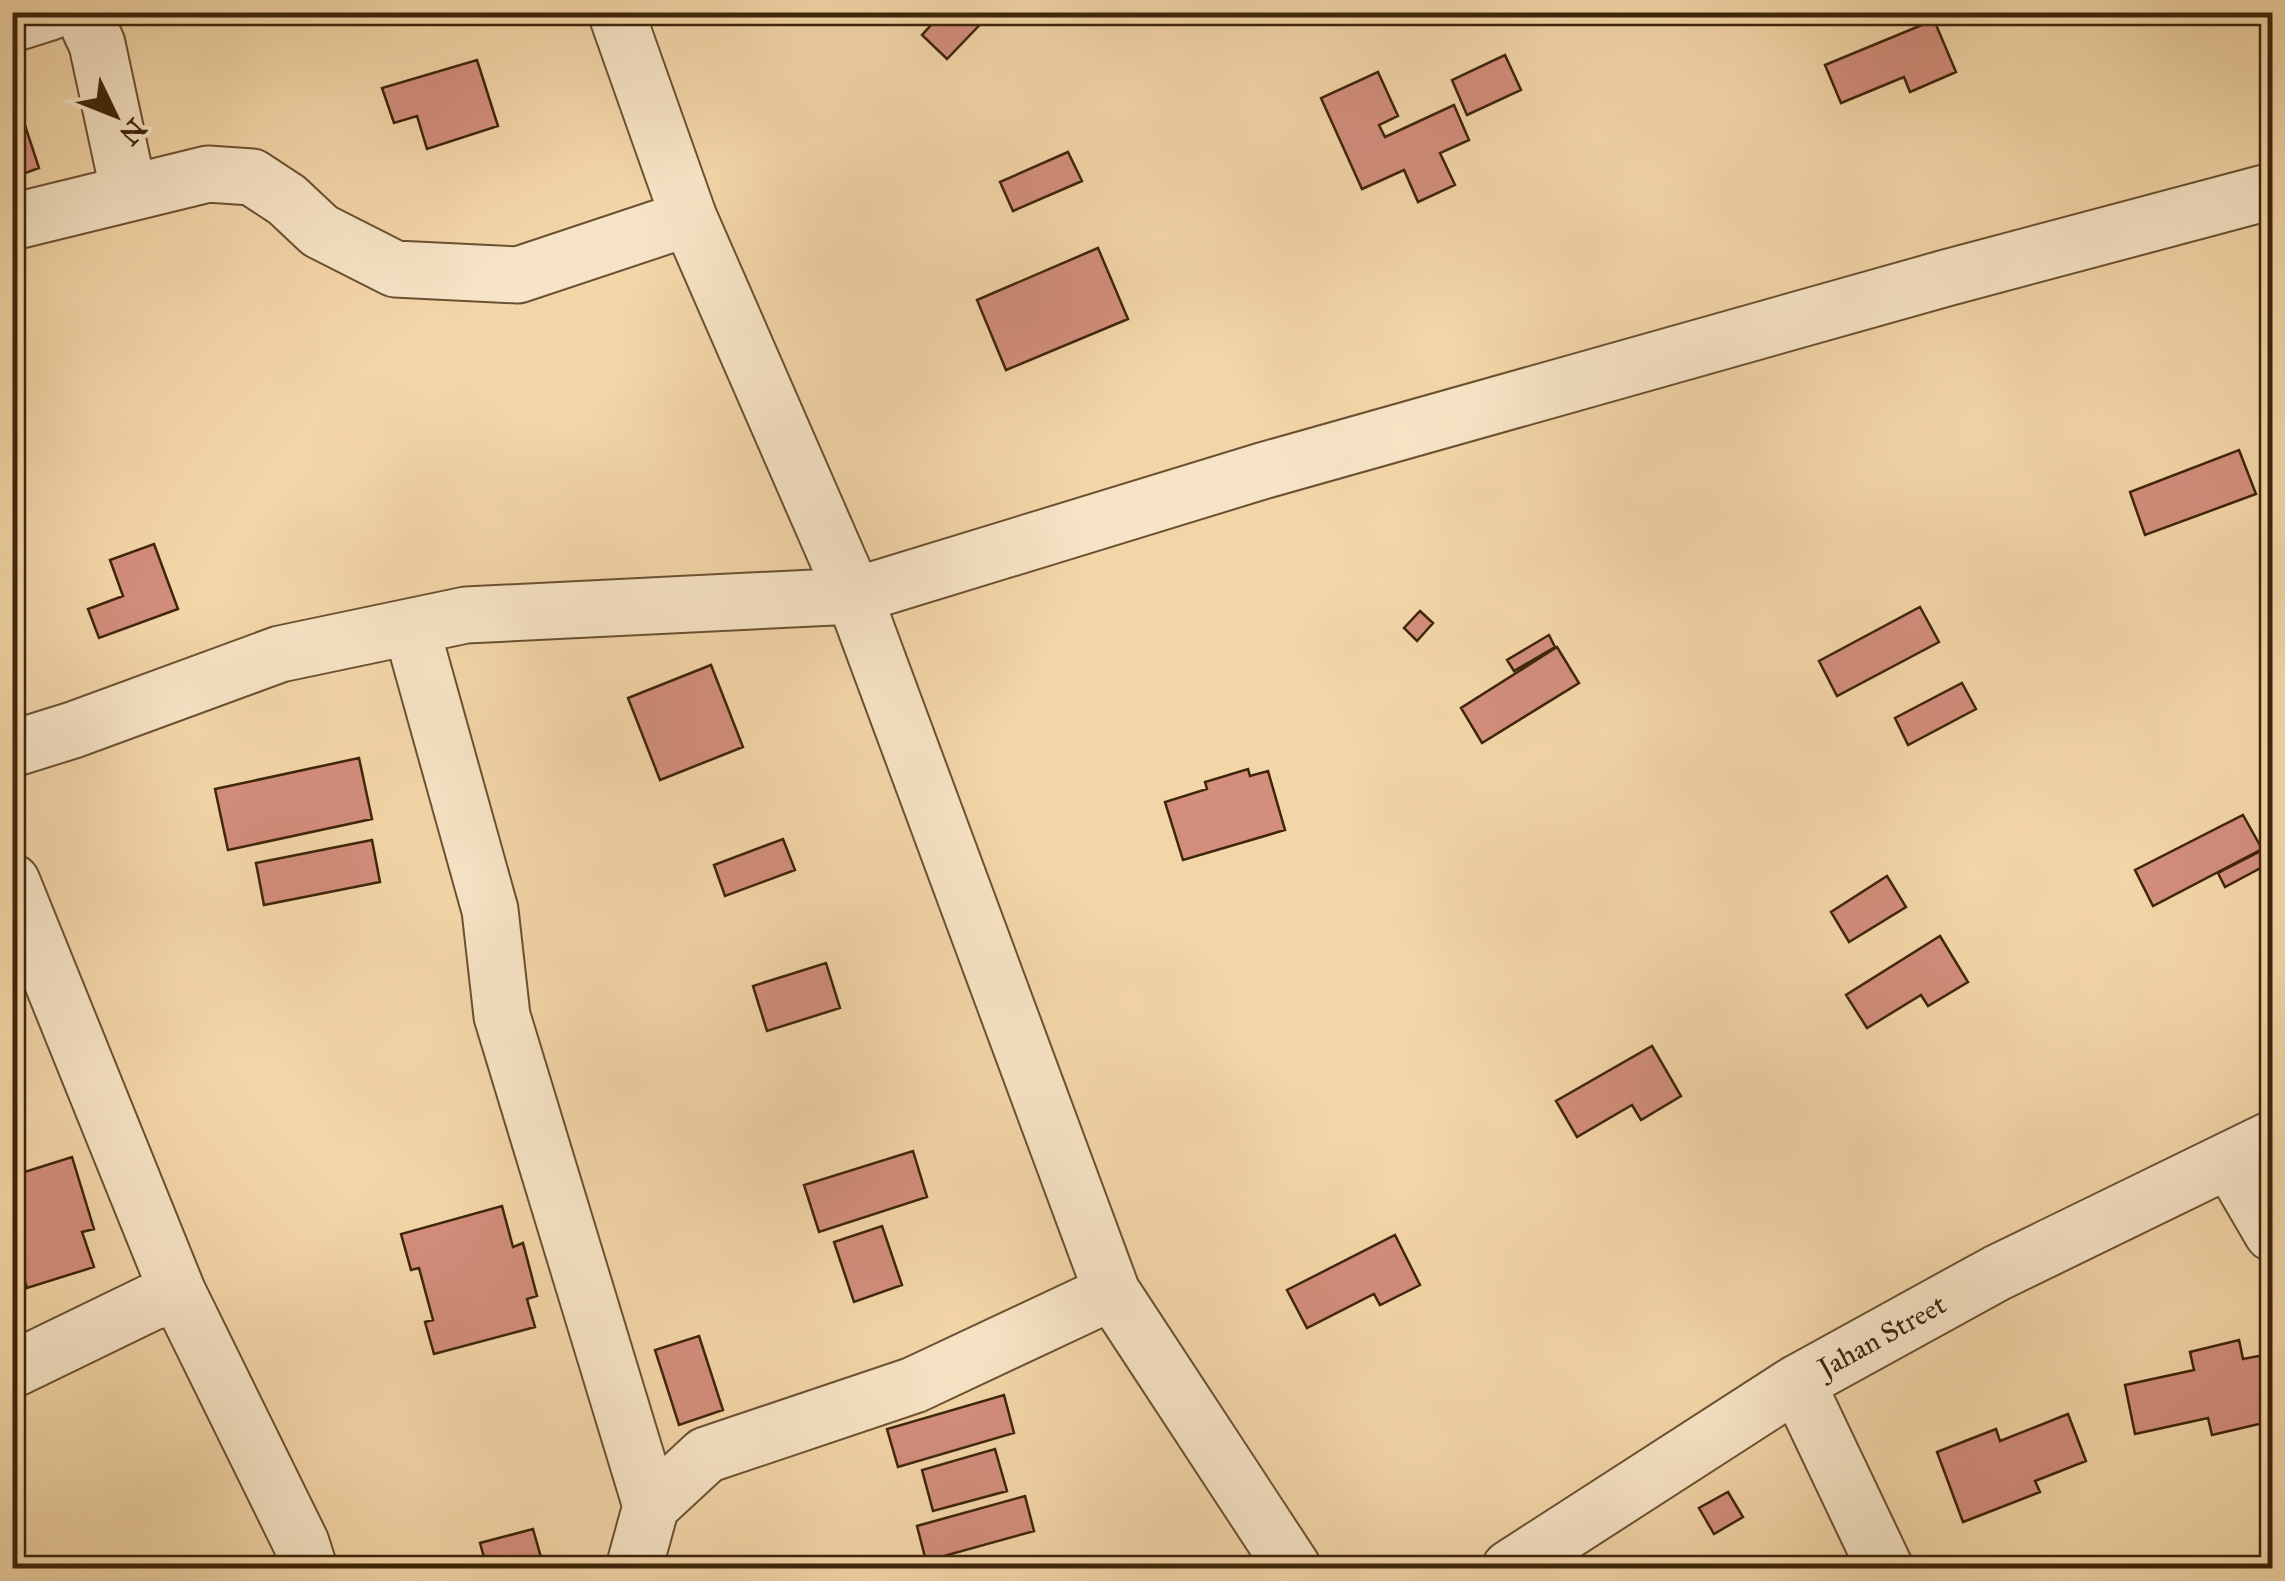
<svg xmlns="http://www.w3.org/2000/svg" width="2285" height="1581" font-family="'IM FELL Great Primer',serif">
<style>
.building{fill:#d38e7c;stroke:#3e250b;stroke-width:2.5}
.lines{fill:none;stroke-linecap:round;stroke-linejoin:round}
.minor-casing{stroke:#6b5132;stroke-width:59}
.minor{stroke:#f7e4c6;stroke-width:55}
.labels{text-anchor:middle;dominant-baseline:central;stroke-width:9;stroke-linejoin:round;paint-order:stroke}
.street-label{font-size:28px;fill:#3e250b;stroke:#f7e4c6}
</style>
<rect width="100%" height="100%" fill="#f3d6a8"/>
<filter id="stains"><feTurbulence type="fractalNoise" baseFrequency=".002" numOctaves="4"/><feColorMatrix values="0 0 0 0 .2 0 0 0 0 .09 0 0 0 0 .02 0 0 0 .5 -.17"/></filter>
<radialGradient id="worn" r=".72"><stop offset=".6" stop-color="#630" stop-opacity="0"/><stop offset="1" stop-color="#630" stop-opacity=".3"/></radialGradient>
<path class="building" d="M943,12h49l-45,47 -25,-24z
M1934,20l22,52 -46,20 -6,-15 -63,26 -16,-38z
M1505,55l16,35 -54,25 -15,-35z
M477,60l21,66 -71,23 -10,-33 -23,7 -12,-35z
M1378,72l20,44 -19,9 6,12 69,-32 15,35 -29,13 15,32 -37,17 -14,-32 -42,19 -41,-91z
M17,101l22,67 -27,10v-76z
M1068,152l14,29 -69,30 -13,-29z
M1098,248l30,71 -122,51 -29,-70z
M2239,450l17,44 -111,41 -15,-43z
M154,544l24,65 -79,29 -11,-29 35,-13 -13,-36z
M1920,607l19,35 -102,54 -18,-35z
M1420,611l13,12 -16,18 -13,-13z
M1549,635l6,12 -41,24 -7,-11z
M1557,647l22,36 -97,60 -21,-35z
M711,665l32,82 -83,33 -32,-82z
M1962,683l14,26 -68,36 -13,-27z
M359,758l13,61 -144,31 -13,-61z
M1248,769l2,7 18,-5 17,59 -102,30 -18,-58 42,-13 -2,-7z
M2243,815l19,34 -109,57 -18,-36z
M783,839l12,31 -70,26 -11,-31z
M372,840l8,42 -116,23 -8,-42z
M2261,851l7,13 -43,23 -7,-14z
M1887,876l19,31 -57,35 -18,-30z
M1940,936l28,46 -40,24 -7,-11 -54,33 -21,-33z
M826,963l14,45 -73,23 -14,-45z
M1652,1046l29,50 -40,24 -9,-15 -55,32 -21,-36z
M913,1151l14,46 -108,35 -15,-47z
M72,1157l22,72 -12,3 12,35 -67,21 -5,-16 -10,3v-99z
M502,1206l11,41 10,-4 14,53 -10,3 8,28 -101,27 -9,-32 8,-2 -14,-52 -8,2 -10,-36z
M882,1226l20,59 -48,17 -20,-60z
M1395,1235l25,50 -40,20 -6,-11 -67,34 -20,-38z
M699,1336l24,74 -44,15 -24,-75z
M2239,1340l4,19 26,-5 3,15v52l-60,14 -4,-17 -73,16 -10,-49 69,-15 -4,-18z
M1004,1395l10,38 -116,34 -11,-38z
M2068,1414l18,47 -51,20 5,11 -77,30 -26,-70 59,-23 4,12z
M995,1449l12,42 -74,20 -11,-41z
M1728,1492l15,25 -29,17 -15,-26z
M1025,1496l9,35 -108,30 -9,-35z
M533,1529l11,39h-57l-7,-25z"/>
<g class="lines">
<defs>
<path id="minor" d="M76,12l8,4 13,28 32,149
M616,12l73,206 165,378 258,696 181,276
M12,24l38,-12
M12,222l196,-48 44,3 35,23 33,31 75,38 123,6 171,-57
M411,627l79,283 12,106 149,490
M12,749l61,-19 207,-76 186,-39 388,-19 408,-125 684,-193 326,-87
M12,882l166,411
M2230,1161l42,72
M12,1370l138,-67 28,-10 123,250 8,25
M1797,1383l88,185
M634,1568l17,-62 55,-51 208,-70 198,-93
M1510,1568l287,-185 200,-110 275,-134"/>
</defs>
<use href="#minor" class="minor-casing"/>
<use href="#minor" class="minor"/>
</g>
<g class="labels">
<g class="street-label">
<text transform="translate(1882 1336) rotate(-29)">Jahan Street</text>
</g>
</g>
<rect width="2285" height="1581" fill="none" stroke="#f3d6a8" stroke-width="50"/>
<rect x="15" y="15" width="2255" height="1551" fill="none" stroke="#3e250b" stroke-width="5"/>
<rect x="25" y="25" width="2235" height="1531" fill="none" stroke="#3e250b" stroke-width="2.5"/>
<g transform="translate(115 115) rotate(133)" stroke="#f7e4c6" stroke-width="8" paint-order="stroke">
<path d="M0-8L18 38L0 25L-18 38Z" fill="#3e250b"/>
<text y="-15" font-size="28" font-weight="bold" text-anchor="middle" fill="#3e250b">N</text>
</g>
<rect width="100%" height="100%" filter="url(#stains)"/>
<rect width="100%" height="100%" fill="url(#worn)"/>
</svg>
